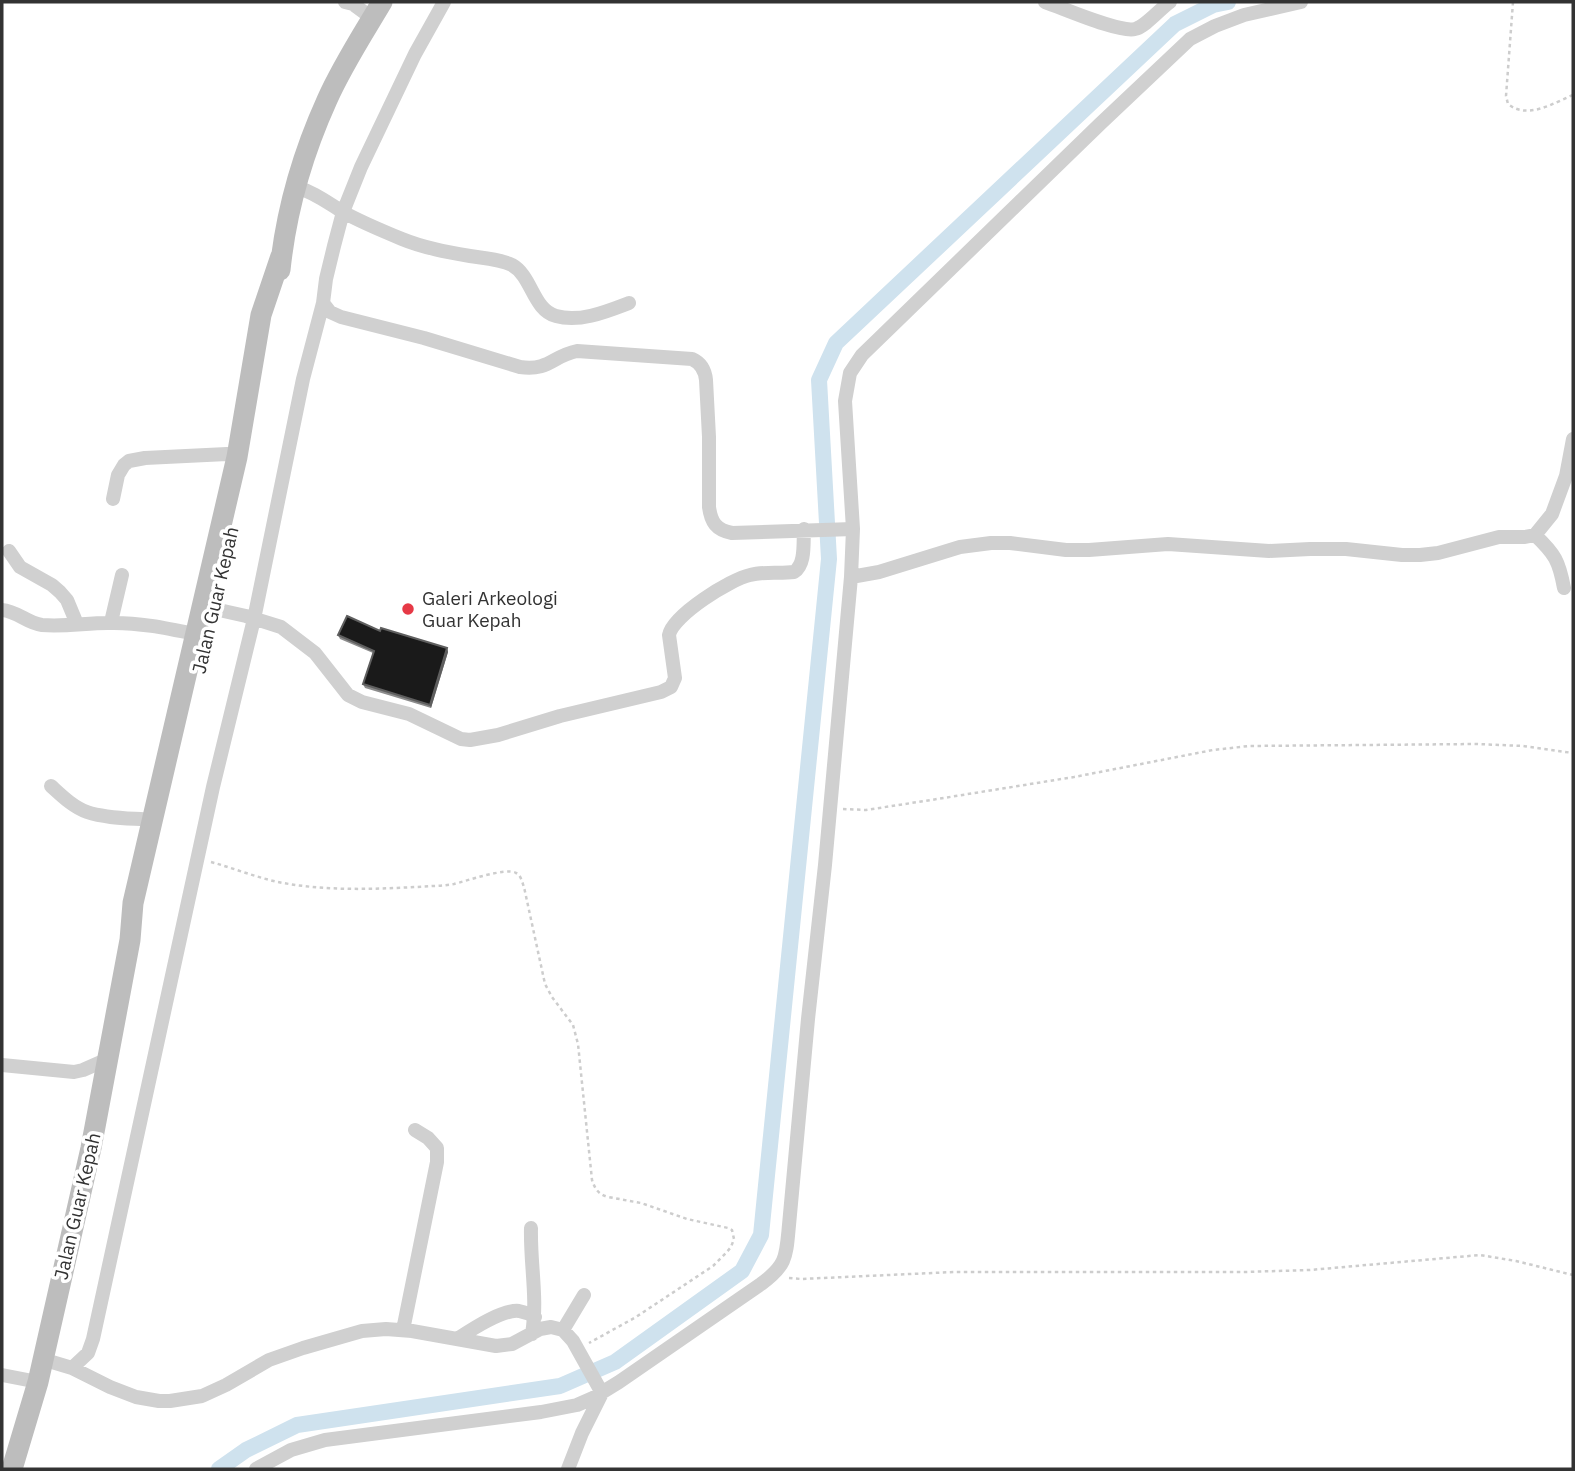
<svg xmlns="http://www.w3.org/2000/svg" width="1575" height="1471" font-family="'IBM Plex Sans',sans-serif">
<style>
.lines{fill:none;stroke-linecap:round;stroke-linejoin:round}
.canal{stroke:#cfe2ee;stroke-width:16}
.path{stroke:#cdcdcd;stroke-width:2.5;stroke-dasharray:3.5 3.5;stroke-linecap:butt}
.street{stroke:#d0d0d0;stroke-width:14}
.secondary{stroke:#bdbdbd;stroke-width:21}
.wall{fill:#8c8c8c}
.shaded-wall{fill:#5f5f5f}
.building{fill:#1a1a1a;stroke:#5f5f5f;stroke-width:2}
.poi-dot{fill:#e63946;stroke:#fff;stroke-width:2.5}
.labels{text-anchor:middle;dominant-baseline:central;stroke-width:7;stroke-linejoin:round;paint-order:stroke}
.poi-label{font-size:19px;fill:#333;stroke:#fff;text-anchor:start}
.street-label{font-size:19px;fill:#333;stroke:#fff}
</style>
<rect width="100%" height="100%" fill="#fff"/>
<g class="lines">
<path class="canal" d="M219,1469l27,-19 51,-25 263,-39 55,-24 127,-91 19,-36 68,-676 -10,-179 17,-37 339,-319 38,-19 15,-3"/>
<path class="path" d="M1513,2l-7,94 2,8c20,16 45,-1 65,-9
M843,809l23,1 65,-10 143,-23 139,-27 36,-4 228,-2 46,2 50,7
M211,862c22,6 44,15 67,20 50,10 104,7 155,4 7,0 14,-1 21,-2 12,-3 53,-17 62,-11 5,2 6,9 8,14l21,97 7,13 21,28 5,19 14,136c3,9 6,14 16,17l33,6 46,16 41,9 4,2 2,9 -3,8 -5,6 -13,13 -77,51 -47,26
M789,1278l12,1 153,-7h290l66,-2 170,-15 36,6 57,14"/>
<path class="street" d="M345,2l8,2 19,14
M1045,2c18,6 74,31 90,27 10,-2 26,-21 35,-27
M296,187c18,5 32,16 47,25 16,9 42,20 59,27 22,9 45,13 68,17 13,2 30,3 42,9 20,11 21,45 44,51 24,7 52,-5 73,-13
M323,303l7,9 11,5 83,21 96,29c30,4 32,-11 57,-16l115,8c9,4 13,11 14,21l3,57v70c2,15 7,23 23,26l121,-4
M113,499l5,-24 6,-10 5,-4 16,-3 82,-4 10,3
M1535,535c20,19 24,26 29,53
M9,551l11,16 32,18 8,7 7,8 10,24
M851,577l28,-5 81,-25 31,-4h19l56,7h23l79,-6 101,7 41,-2h36l56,6h18l18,-2 61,-16h26l10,-2 17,-21 14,-38 7,-37
M201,606l45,10 35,11 34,26 33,42 14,7 47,12 52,25 9,1 28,-5 62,-19 101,-24 10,-5 4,-9 -6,-43c4,-20 62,-56 81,-60 15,-4 29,-1 44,-3 12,-8 9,-29 10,-43
M2,610c15,1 25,13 40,15 22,2 44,-2 66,-2 29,-1 58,5 87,11
M111,622l11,-47
M51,786c11,10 22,21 36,26 21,7 45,6 66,8
M2,1065l72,7 9,-2 25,-11
M531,1228c-1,36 7,70 1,106
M403,1330l34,-168v-14l-9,-10 -13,-8
M563,1330l21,-35
M457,1339c14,-9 45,-30 62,-28 5,1 11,3 16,6
M42,1359l30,9 38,19 26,10 23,4h11l32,-5 24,-11 43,-25 34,-12 59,-17 24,-2 26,2 84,15 16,-2 28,-15 11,-2 12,3 10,11 29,52 -20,40 -14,36
M72,1368l16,-15 5,-14 120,-552 41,-168 49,-240 20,-76 3,-24 8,-33 9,-34 18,-45 54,-113 29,-52
M2,1375l36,7
M256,1469l35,-19 34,-10 216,-28 36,-7 16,-7 26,-16 142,-98c26,-19 25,-27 28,-59l19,-206 17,-154 26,-288 2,-48 -8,-128 5,-28 12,-18 238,-231 90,-85 25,-13 29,-11 57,-13"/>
<path class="secondary" d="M280,270c6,-58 23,-117 47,-170 15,-34 36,-66 55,-98
M12,1469l26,-87 53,-234 39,-208 3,-37 104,-446 24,-142 20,-59"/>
</g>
<path class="wall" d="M380,631l67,17 1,4 -17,56 -66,-20 -2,-4 10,-31 -33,-14 -2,-4z"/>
<path class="shaded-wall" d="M447,648l1,4 -17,56 -1,-3z"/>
<path class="building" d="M347,616l33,15 1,-3 66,20 -17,57 -67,-21 11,-33 -36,-16z"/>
<circle class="poi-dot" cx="408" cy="609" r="7"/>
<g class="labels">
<g class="poi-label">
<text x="422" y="598">Galeri Arkeologi<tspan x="422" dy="22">Guar Kepah</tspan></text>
</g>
<g class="street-label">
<text transform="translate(215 600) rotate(-77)">Jalan Guar Kepah</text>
<text transform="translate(77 1206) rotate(-77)">Jalan Guar Kepah</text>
</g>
</g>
<rect width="1575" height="1471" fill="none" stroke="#333333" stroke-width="7"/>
</svg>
